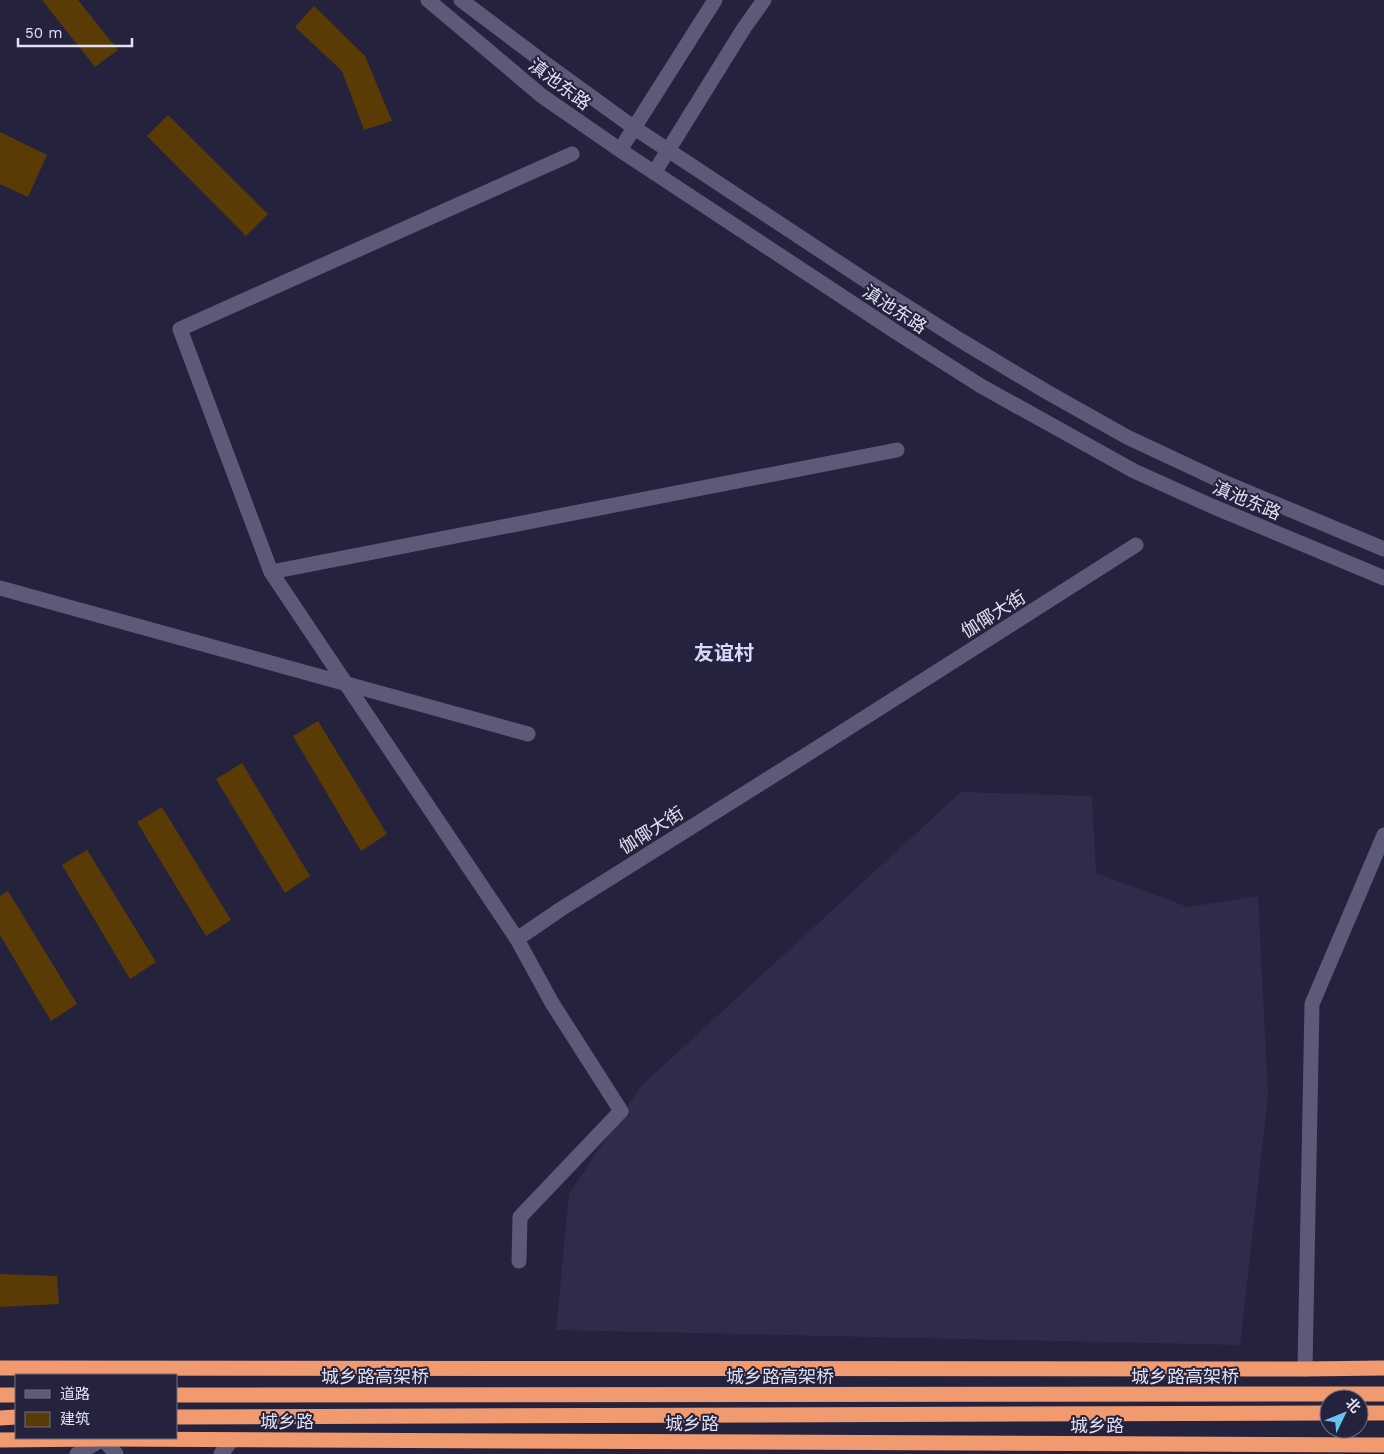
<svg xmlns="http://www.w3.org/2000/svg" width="1384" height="1454" font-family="'Work Sans','Noto Sans SC',sans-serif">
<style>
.built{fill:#2f2c4b}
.building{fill:#5a3b05}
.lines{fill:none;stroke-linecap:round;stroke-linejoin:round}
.minor{stroke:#5c5a78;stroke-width:15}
.highway{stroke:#f29a6f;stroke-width:15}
.labels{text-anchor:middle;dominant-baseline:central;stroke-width:4;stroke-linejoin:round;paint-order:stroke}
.street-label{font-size:18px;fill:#e1e1f2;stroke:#25223d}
.quarter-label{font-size:20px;font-weight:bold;fill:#d9d8fb;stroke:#25223d}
</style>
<rect width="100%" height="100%" fill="#25223d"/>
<path class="built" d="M961,792l131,4 4,77 92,34 70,-11 10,199 -28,250 -684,-15 13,-136 72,-108z"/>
<path class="building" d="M42,0h36l40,50 -23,17z
M314,6l51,50 27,65 -28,9 -22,-59 -47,-44z
M168,115l100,99 -22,22 -99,-100z
M0,132l47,23 -19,42 -28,-13z
M318,721l69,113 -26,17 -68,-115z
M242,763l68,113 -25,17 -69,-114z
M162,807l69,113 -25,16 -69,-114z
M87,850l69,112 -26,17 -68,-114z
M8,891l69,113 -26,17 -51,-86v-39z
M0,1274l57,2 2,28 -59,3z"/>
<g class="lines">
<path class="minor" d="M428,0l114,96 78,54 276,182 85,54 153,85 80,36 170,71
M461,0l81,61 91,66 229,151 98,62 87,52 80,45 94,44 163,68
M620,150l95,-150
M654,173l90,-145 20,-28
M271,572l626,-122
M0,588l528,146
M517,939l-246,-367 -91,-243 392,-175
M519,1261l1,-44 101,-106 -69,-108 -35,-64 44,-30 245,-154 330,-210
M1305,1369l7,-365 72,-169
M103,1439l13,15
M77,1454l26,-15
M221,1454l11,-14"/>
<path class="highway" d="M0,1368l1305,1 79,-1
M0,1395h16
M176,1395l1208,-1
M1359,1413h25
M176,1417l1153,-4
M0,1418l16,-1
M0,1440l103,-1 1281,6"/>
</g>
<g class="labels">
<g class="street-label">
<text transform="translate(560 84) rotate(37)">滇池东路</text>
<text transform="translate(895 309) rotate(33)">滇池东路</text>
<text transform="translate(1247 500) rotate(23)">滇池东路</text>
<text transform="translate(993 614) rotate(-32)">伽倻大街</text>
<text transform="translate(651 830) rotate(-32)">伽倻大街</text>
<text x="375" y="1376">城乡路高架桥</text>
<text x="780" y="1376">城乡路高架桥</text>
<text x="1185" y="1376">城乡路高架桥</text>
<text x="287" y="1421">城乡路</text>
<text x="692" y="1423">城乡路</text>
<text x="1097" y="1425">城乡路</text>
</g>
<g class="quarter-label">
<text x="724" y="653">友谊村</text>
</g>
</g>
<rect x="15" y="1374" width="162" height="65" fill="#25223d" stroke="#706e85"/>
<rect x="25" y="1390" width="25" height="8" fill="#5c5a78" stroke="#706e85"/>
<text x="60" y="1399" font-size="15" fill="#e1e1f2">道路</text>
<rect x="25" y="1412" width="25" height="15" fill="#5a3b05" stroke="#706e85"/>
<text x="60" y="1424" font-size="15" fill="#e1e1f2">建筑</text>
<g transform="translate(1344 1414) rotate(47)"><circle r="24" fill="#25223d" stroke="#706e85"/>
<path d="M0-4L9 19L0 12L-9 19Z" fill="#66c4ef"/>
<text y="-8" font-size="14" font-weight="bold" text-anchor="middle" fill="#e1e1f2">北</text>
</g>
<path d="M18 38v8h114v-8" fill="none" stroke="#e1e1f2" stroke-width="2.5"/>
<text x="25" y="38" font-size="15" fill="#e1e1f2" stroke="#25223d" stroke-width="4" paint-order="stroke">50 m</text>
</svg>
